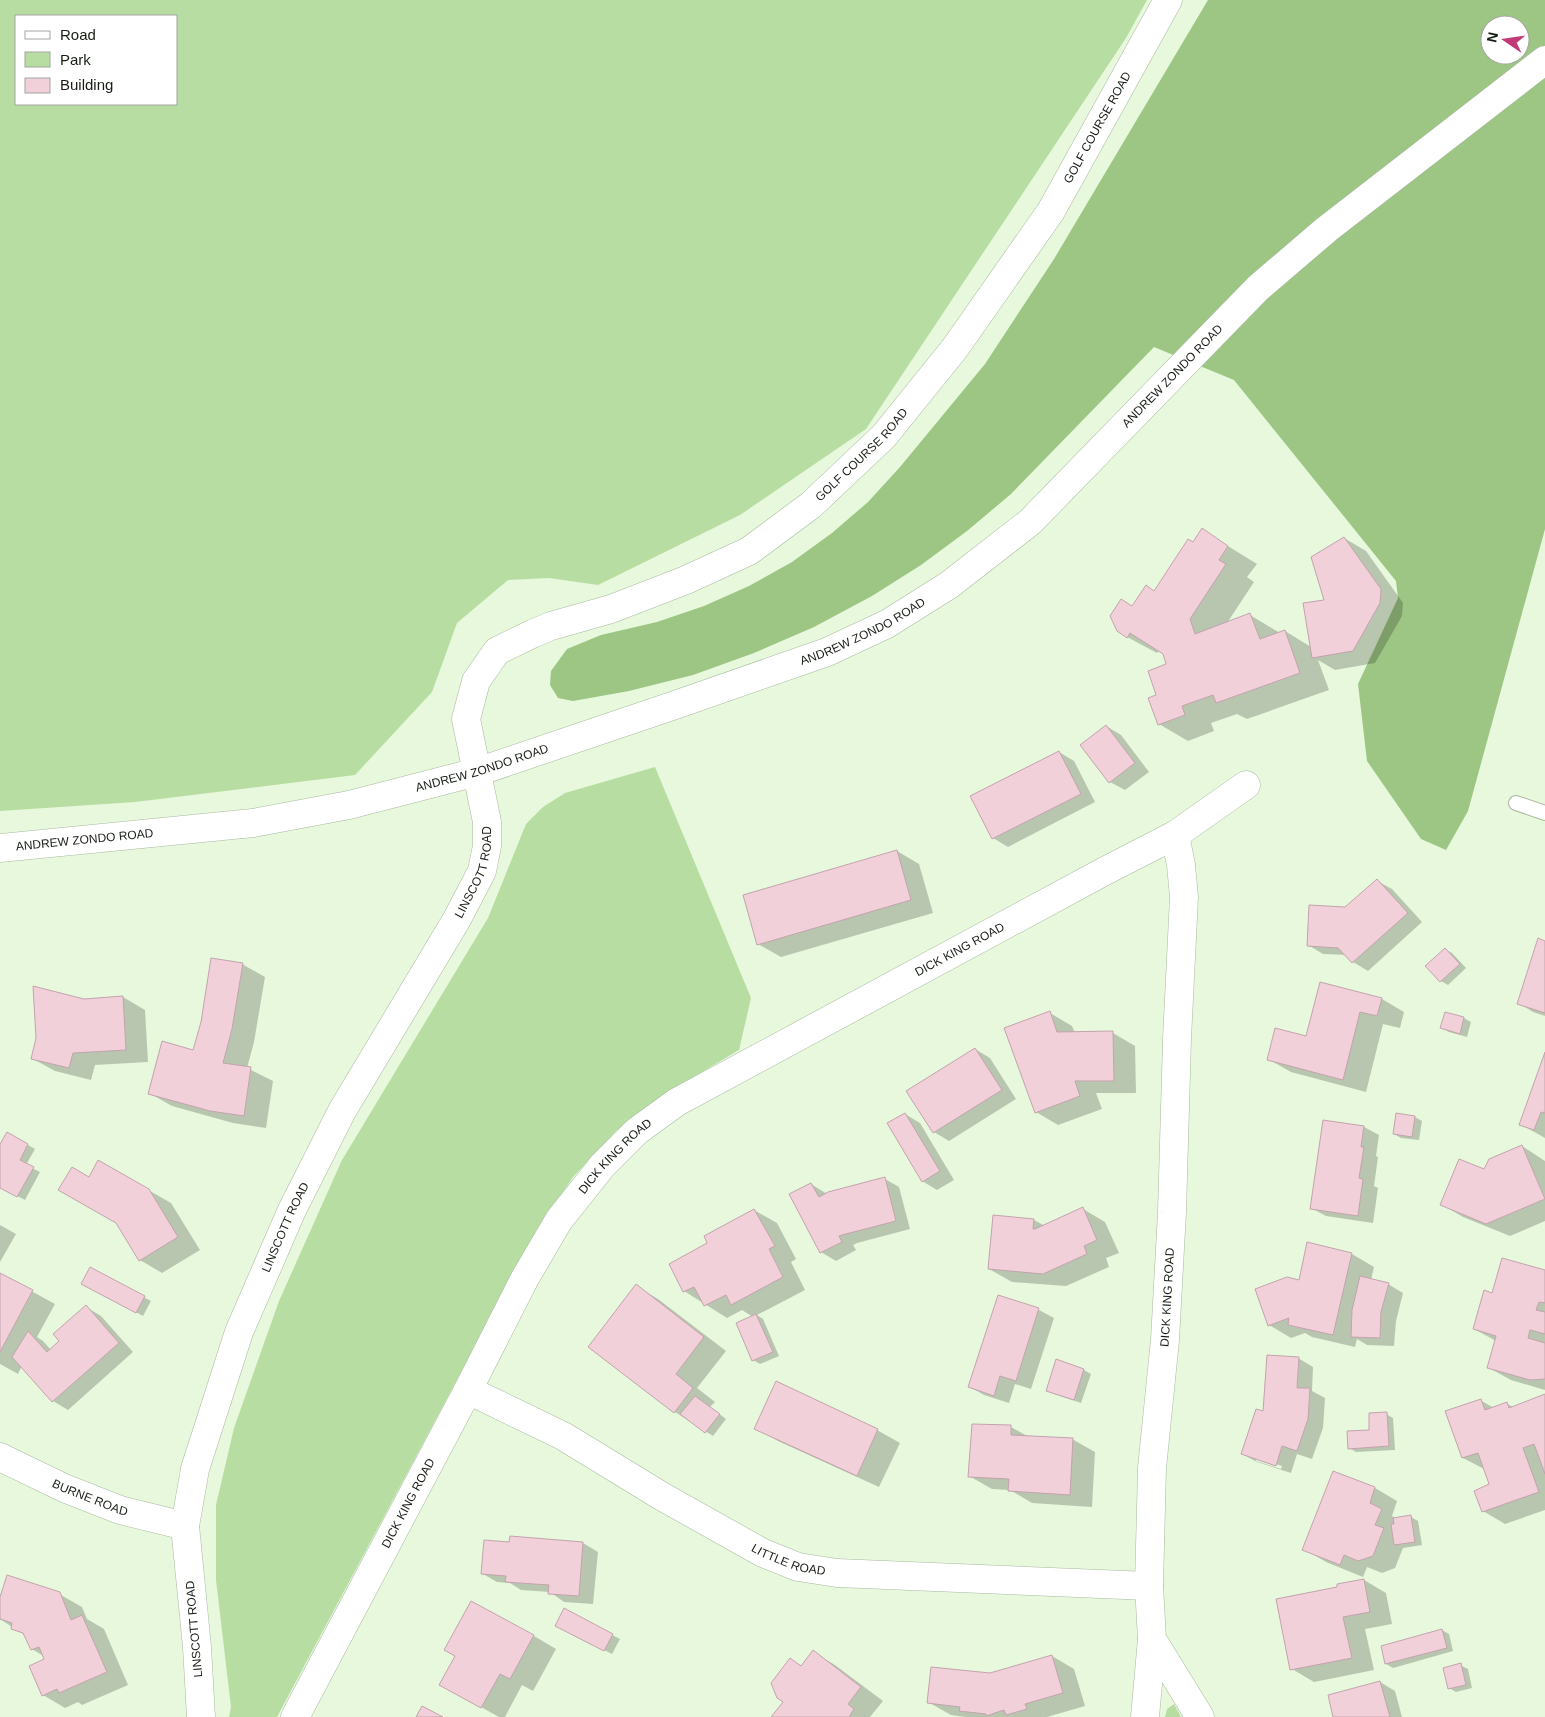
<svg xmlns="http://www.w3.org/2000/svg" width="1545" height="1717" font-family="Arial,sans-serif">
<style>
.green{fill:#b8dda2;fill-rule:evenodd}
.forest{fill:#9dc584;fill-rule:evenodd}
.shadow{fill:#0003;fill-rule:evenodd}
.building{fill:#f1d0da;stroke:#c3a3ad}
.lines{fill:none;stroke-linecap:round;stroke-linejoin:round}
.lane-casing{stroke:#a9b9a0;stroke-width:16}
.street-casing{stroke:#a9b9a0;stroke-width:29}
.primary-casing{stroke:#a9b9a0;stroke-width:29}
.lane{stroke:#fff;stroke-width:14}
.street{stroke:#fff;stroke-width:28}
.primary{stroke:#fff;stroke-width:28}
.labels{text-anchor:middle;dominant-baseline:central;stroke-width:4;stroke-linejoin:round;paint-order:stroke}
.street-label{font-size:12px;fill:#181e15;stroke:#fff}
</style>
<rect width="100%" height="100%" fill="#e7f8dd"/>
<path class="green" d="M0,0h1147l-21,38 -260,391 -126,86 -142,70 -49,-7 -41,2 -51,43 -25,69 -77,83 -220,27 -135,9zM16,16h160v88h-160z
M655,767l96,231 -12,52 -78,46 -45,35 -43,46 -41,62 -255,478h-48l2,-10 -15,-127v-75l18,-77 45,-127 63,-141 146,-242 38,-94 17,-17 22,-14z
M1174,1704l7,13h-16l2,-8z"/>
<path class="forest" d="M1208,0h337v529l-77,282 -22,39 -25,-11 -54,-78 -9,-77 40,-86 -2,-17 -162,-201 -80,-33 -143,147 -44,37 -46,34 -49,31 -58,31 -60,26 -61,22 -64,16 -56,10 -15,-3 -8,-13 1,-14 16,-22 34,-14 56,-13 47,-16 45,-20 43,-24 40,-29 36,-31 32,-35 85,-103 69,-105zM1490,25h30v30h-30z"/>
<path class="shadow" d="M1202,530l55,34 -10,13 7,5 -27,41 23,-8 30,18 5,-2 26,16 33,-109 22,13 37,52 -1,13 -27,47 -40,7 -17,-10 11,30 -82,29 -10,-5 -26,9 3,8 -26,10 -29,-17 -1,-28 10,-32 -4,-11 -5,-3 -2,3 -30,-16 6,-30 14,-20 8,5 38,-48z
M1106,726l15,9 28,37 -24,18 -15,-8z
M1059,752l15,9 21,41 -87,45 -15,-9z
M897,851l22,13 14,49 -152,44 -23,-13z
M1377,881l15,8 30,33 -54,49 -15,-9 -6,-7 -24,-1 -15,-9 37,-36z
M1545,942v74l-12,-4 -15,-9z
M1445,949l7,4 14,15 -18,17 -7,-4 -14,-15z
M242,964l23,13 -11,65 -7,26 26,13 -7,47 -33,-5 -61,-17 -23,-13 45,-42z
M123,997l22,13 3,52 -53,3 -4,15 -36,-9 -22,-12 51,-59z
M1382,999l22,13 -4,16 -17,-4 -17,68 -75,-20 -23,-13z
M1050,1013l22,13 3,7h38l22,13 1,47h-40l6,16 -44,16 -22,-13z
M1464,1018l7,4 -4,15 -18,-5 -7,-4z
M975,1049l15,9 26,41 -67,42 -15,-9z
M1545,1056v82l-25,-14z
M905,1114l15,9 34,57 -17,10 -15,-9z
M1415,1117l7,4 -3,19 -18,-2 -7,-4z
M1324,1121l40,6 15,8 -3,21 2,1 -4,29 4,2 -5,35 -47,-7 -15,-8z
M7,1133l28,16 -9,16 14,7 -15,28 -25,-13v-40z
M1522,1146l23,15v60l-35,15 -47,-19 -22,-13 44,-33z
M99,1162l72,41 29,47 -38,23 -22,-13 -51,-82z
M885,1179l14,8 11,42 -53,14 -4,2 3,5 -20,11 -15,-9 -10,-68 16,10z
M1083,1209l22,13 14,31 -13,5 3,9 -43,19 -54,-4 -23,-13 5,-52 40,3 11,6z
M754,1210l23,13 19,36 -5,3 14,28 -48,25 6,4 16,37 -19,8 -7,-4v-43l-11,-7 -15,8 -43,-27 25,-47z
M0,1225l16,9 -16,28z
M1352,1254l22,13 -3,13 17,4 15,9 -7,28 -2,25 -27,-1 -10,-6 -2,8 -43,-10 -7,-4 -14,5 -22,-13 31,-43z
M91,1269l60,32 -8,15 -61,-33z
M1545,1271v119l-34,-10 -22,-12 7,-27 -22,-12 19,-35z
M0,1274l55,30 -18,33 6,4 8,9 10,-9 25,-34 15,9 32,36 -65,58 -15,-9 -31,-35 -4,8 -18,-10z
M636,1286l22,13 68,52 -29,37 18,14 -5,5 16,12 -13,17 -38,-24z
M999,1297l40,13 15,8 -23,71 -16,-5 -6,19 -25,-8 -14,-8z
M1298,1358l15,9 -1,24 13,7 -2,30 -11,31 -15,-5 -6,19 -34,-11 -15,-8 22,-41zM1256,1458l26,8 -1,3 -25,-8z
M1057,1361l27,9 7,4 -10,29 -27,-9 -7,-4z
M1545,1396v114l-40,14 -22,-13 8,-26 -5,-15 -23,-12 17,-58 14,8 12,-5 7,4z
M1386,1414l7,4 2,32 -39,2 -7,-4 22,-17z
M1011,1427l18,10 43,2 23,13 -3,55 -60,-4 -22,-13 -18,-1 -23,-13z
M756,1428l121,2 23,13 -21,44 -101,-46z
M1334,1472l41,16 22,13 -5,15 5,3 14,-2 7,4 4,24 -19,3 -8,20 -13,5 -15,-6 -4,10 -37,-15 -22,-13z
M511,1537l72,6 15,9 -5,52 -29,-2 -14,-10 -29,-2 -11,-7 -13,-1 -14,-8 28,-31z
M1364,1580l22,13 6,31 -27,5 9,41 -60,12 -22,-13 47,-81z
M59,1594l23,13 5,12 17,10 24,56 -46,20 -4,-3 -13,6 -22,-13 3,-36 -1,-2 -13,-8 -6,-13 -26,-17v-18z
M564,1610l56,29 -8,15 -49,-25z
M1442,1630l7,4 4,17 -60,17 -7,-4z
M534,1636l22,13 -23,42 -11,-6 -17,32h-6l-36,-20z
M813,1652l22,13 48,36 -13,16h-98l12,-16 7,-41 11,6z
M1052,1656l22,13 11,37 -38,11h-81l-15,-2 -23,-13 62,-27z
M1460,1665l8,4 4,19 -16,4 -7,-4z
M1380,1682l15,9 7,26h-67z"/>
<path class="building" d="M1202,528l26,18 -9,14 7,4 -36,55 5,15 55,-21 10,26 25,-9 15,43 -84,30 -3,-8 -31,11 3,9 -27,10 -10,-27 8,-3 -8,-24 18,-7 -3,-10 -33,-21 -3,5 -10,-7 -7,-15 11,-17 11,7 14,-21 8,6 34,-52 5,3z
M1344,537l37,52 -1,14 -27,48 -41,7 -9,-55 21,-3 -13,-43z
M1106,725l29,38 -26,20 -29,-38z
M1059,751l22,43 -89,45 -22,-43z
M897,850l14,50 -154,45 -14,-50z
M1377,879l31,34 -56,50 -14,-15 -31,-2 2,-41 36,2z
M1538,938l7,3v72l-28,-9z
M1445,948l15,16 -20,18 -15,-16z
M211,958l32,5 -11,66 -9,34 28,4 -7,49 -34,-5 -62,-17 14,-53 31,9 8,-28z
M1320,982l62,16 -5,18 -17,-4 -17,68 -76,-20 8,-32 31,8z
M33,986l51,13 39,-3 3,54 -53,3 -4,15 -38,-9 5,-21z
M1050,1011l7,21 56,-1 1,50h-39l5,15 -45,17 -31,-85z
M1445,1012l19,5 -4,17 -20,-6z
M975,1048l27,42 -69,43 -27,-42z
M1545,1052v61l-4,-1 -7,18 -15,-5z
M905,1113l35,58 -18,11 -35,-59z
M1396,1113l19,3 -3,21 -19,-3z
M1323,1120l41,6 -3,21h3l-5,31 4,1 -5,37 -48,-7z
M7,1132l21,12 -8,16 14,7 -17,30 -17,-9v-44z
M1522,1145l23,54 -59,25 -46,-19 19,-46 25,10 5,-10z
M98,1160l51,29 29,48 -39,24 -23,-38 -58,-33 14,-23 17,10z
M885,1177l11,44 -54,14 -3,1 3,6 -22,11 -31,-59 22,-11 8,14 9,-5z
M1083,1207l14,33 -13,6 3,8 -44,20 -55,-5 5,-54 41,4 -1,10h2z
M754,1209l21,37 -6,3 14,28 -52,28 -5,-10 -22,11 -10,-19 -11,5 -14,-28 38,-21 -3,-7z
M1307,1242l45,11 -19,82 -45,-10 1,-7 -21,8 -13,-37 32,-12 12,3z
M1502,1258l43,12v33l-6,-1 -3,8 9,2v22l-15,-4 -2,8 17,5v36l-15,1 -43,-12 9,-32 -23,-7 11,-39 8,3z
M90,1267l55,29 -9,17 -55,-29z
M0,1273l33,17 -33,62z
M1360,1276l29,7 -8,29 -1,26 -29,-1 1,-27z
M636,1284l68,53 -28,37 17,14 -19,25 -86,-66z
M998,1295l41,13 -23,73 -16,-5 -6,20 -26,-9z
M86,1305l33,38 -67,59 -40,-45 16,-26 19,21 12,-11 -6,-7z
M756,1314l17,38 -21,9 -16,-38z
M1267,1355l32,2 -2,31h13l-2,31 -11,32 -15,-5 -6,20 -35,-12 15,-45 7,2z
M1056,1359l28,10 -10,31 -28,-9z
M776,1381l102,48 -21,47 -103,-47z
M1545,1394v80l-11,-30 -11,4 16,44 -57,20 -8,-21 15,-7 -11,-31 -16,5 -17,-47 36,-12 4,11 22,-8 2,6z
M695,1396l25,18 -15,19 -25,-19z
M1387,1412l2,34 -41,3 -1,-18 22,-1v-17z
M972,1424l39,1v10l62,3 -3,57 -62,-4 1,-12 -41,-2z
M1333,1471l42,16 -5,16 12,6 -7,16 9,3 -11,28 -15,5 -14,-6 -4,10 -38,-15z
M1411,1515l4,27 -21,3 -3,-21h3l-1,-6z
M510,1536l73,6 -4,54 -31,-2 1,-9 -44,-3 1,-6 -25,-2 3,-34 25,2z
M7,1575l53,17 11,28 11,-5 25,57 -48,21 -2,-4 -15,7 -13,-30 15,-7 -5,-12 -8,3 -8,-17 -12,-4 1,-6 -12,-4v-22z
M1364,1579l6,33 -27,5 9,41 -62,12 -14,-71 61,-12v-3z
M471,1601l63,34 -24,44 -10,-5 -19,34 -42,-23 16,-29 -11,-6z
M564,1608l49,26 -9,17 -49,-25z
M1442,1629l5,19 -62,16 -4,-18z
M813,1650l48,37 -13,17 6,5 -5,8h-78l12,-15 -6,-4 -6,-15 19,-25 11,8z
M1052,1655l11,38 -38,11 2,5 -21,6 -2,-5 -18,6v-2l-27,-3 1,-4 -33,-4 4,-36 59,6z
M1461,1663l5,22 -18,4 -5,-21z
M1380,1681l10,36h-57l-5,-22z
M422,1706l21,11h-27z"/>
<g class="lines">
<defs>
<path id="lane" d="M1516,803l29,10"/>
<g id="street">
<path id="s1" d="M468,1390l95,46 100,61 100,56 35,14 39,6 312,13"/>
<path id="s2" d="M0,1457l64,31 56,22 65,16"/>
<path d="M1152,1639l48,78"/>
<path id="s3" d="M201,1717l-4,-70 -12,-121 10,-57 44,-137 53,-122 50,-99 115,-192 25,-48 5,-25v-24l-21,-103 10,-38 21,-30 35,-17 19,-8 60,-17 75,-29 63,-29 62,-46 73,-69 71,-88 96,-137 117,-211"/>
<path id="s4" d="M295,1717l173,-327 57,-112 34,-58 43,-54 35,-35 40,-29 426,-230 72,-37 71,-50"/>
<path id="s5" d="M1145,1717l7,-78 -3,-53 3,-118 13,-128 7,-128 5,-173 7,-142 -3,-32 -6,-30"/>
</g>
<g id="primary">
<path id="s6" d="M0,848l253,-25 96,-18 128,-33 198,-67 152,-53 60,-28 62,-39 81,-63 228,-234 69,-59 218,-169"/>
</g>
</defs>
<use href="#lane" class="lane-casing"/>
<use href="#street" class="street-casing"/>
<use href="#primary" class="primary-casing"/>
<use href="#lane" class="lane"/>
<use href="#street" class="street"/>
<use href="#primary" class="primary"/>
</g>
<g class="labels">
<g class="street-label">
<text stroke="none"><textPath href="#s3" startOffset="1971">GOLF COURSE ROAD</textPath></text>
<text stroke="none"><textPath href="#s6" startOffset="1300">ANDREW ZONDO ROAD</textPath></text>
<text stroke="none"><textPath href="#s3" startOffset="1566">GOLF COURSE ROAD</textPath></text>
<text stroke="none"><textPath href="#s6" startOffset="895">ANDREW ZONDO ROAD</textPath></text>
<text stroke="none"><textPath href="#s6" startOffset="490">ANDREW ZONDO ROAD</textPath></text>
<text stroke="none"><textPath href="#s6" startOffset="85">ANDREW ZONDO ROAD</textPath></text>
<text stroke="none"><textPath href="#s3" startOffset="912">LINSCOTT ROAD</textPath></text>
<text stroke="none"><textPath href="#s4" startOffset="1052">DICK KING ROAD</textPath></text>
<text stroke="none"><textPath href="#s4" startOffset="648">DICK KING ROAD</textPath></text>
<text stroke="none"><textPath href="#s3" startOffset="508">LINSCOTT ROAD</textPath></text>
<text stroke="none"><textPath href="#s5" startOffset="421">DICK KING ROAD</textPath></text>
<text stroke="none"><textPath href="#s2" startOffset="99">BURNE ROAD</textPath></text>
<text stroke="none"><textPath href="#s4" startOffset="242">DICK KING ROAD</textPath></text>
<text stroke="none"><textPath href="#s1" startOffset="364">LITTLE ROAD</textPath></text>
<text transform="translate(194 1629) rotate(-95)">LINSCOTT ROAD</text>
</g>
</g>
<rect x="15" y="15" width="162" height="90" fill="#ffffff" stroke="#a3a5a1"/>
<rect x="25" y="31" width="25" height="8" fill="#ffffff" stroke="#a3a5a1"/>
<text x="60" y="40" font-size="15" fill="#181e15">Road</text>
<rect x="25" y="52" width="25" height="15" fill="#b8dda2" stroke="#a3a5a1"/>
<text x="60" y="65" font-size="15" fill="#181e15">Park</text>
<rect x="25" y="78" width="25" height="15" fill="#f1d0da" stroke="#a3a5a1"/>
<text x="60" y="90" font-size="15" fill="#181e15">Building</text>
<g transform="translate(1505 40) rotate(283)"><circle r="24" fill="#ffffff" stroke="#a3a5a1"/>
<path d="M0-4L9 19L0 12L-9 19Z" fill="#c13976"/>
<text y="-8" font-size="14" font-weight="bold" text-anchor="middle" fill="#181e15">N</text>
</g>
</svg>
